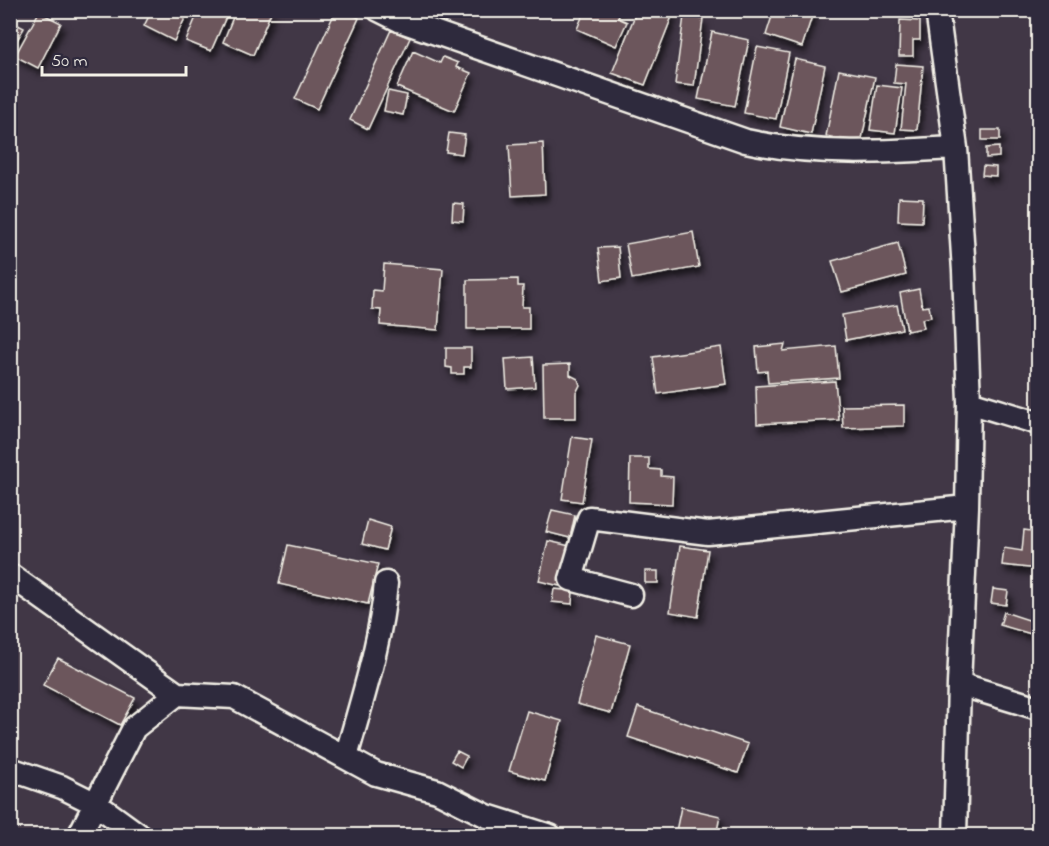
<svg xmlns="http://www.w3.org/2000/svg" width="1049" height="846" font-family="'Indie Flower',sans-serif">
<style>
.building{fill:#6c565b;stroke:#f4f1e8;stroke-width:1.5;filter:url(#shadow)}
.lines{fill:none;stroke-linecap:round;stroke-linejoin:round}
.minor-casing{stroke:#f4f1e8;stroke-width:27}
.minor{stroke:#2f2a3d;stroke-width:22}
</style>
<defs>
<filter id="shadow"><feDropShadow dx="3.5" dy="6" stdDeviation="3" flood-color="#0009"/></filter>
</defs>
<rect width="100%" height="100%" fill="#413746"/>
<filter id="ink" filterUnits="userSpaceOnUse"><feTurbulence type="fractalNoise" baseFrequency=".0167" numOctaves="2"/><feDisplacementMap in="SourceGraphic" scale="12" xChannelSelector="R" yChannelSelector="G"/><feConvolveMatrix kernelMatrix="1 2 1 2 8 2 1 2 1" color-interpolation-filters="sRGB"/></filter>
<g filter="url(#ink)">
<path class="building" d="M152,10h37l-15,31 -30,-15z
M199,10h30l-18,41 -25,-10z
M236,10h36l-19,45 -30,-13z
M336,10h6l17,8 -42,91 -22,-10z
M585,10l36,1 -3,7 9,4 -11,24 -39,-17z
M637,10h27l9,4 -28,71 -33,-12z
M774,10h40l-12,37 -36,-12z
M39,12l22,11 -23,45 -23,-12z
M684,16l19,3 -9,67 -19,-2z
M900,20l20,1v19h-7v16h-14z
M10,21l14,7 -14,24z
M391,30l19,8 -42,91 -18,-9z
M712,32l37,8 -14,66 -37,-7z
M757,47l32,6 -13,66 -32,-6z
M413,51l27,12 3,-6 15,6 -2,4 15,6 -17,38 -57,-24z
M795,59l30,7 -14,68 -31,-7z
M896,64l27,2 -6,64 -16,-1 5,-45 -12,-1z
M839,70l36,7 -14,66 -35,-7z
M877,85l25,3 -7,45 -25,-3z
M388,91l19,4 -4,20 -19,-4z
M982,130h18v10h-18z
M449,133l16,2 -3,19 -16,-2z
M543,143l2,51 -33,2 -3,-51z
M999,147v10l-13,1v-10z
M983,166l13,1v9l-14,-1z
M899,197l24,1 -1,24 -24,-1z
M453,203l11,1 -1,17 -11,-1z
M693,232l6,35 -67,12 -6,-35z
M898,243l8,32 -64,17 -10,-31z
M618,247l3,31 -19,3 -4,-33z
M384,264l59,5 -5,61 -58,-5 1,-15 -9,-1 1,-19 9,1z
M518,279v7h5l-1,21h7v22h-62v-49z
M919,289l3,18 7,-1 2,11 -9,2 2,9 -17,3 -7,-38z
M897,305l5,24 -56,11 -4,-25z
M785,344l-2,7 53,-5 3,32 -71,5 -1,-12 -9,1 -2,-25z
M721,347l5,37 -68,10 -5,-37z
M446,348h25v19h-7v7h-12v-6l-6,-1z
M533,357l2,30 -28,2 -2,-30z
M570,364v11l8,4 2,6 -4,8v25h-32l-1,-53z
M835,381l4,39 -82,4 -1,-38z
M904,405v21l-61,2 -1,-22z
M572,437l20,3 -10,62 -20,-3z
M630,458h19v11l12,1v6l12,1 -1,27 -43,-2z
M552,510l23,5 -5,23 -24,-6z
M368,520l23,7 -6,23 -23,-6z
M1024,530l14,2v37l-36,-4 2,-17 18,3z
M548,541l22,5 -10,40 -21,-5z
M288,545l90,19 -10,40 -89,-20z
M680,546l28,4 -10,67 -28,-5z
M645,571h13v12h-13z
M554,589l19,2 -1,13 -20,-2z
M993,589l15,2 -2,14 -15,-2z
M1004,612l34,11v13l-38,-11z
M596,635l34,9 -19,69 -34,-9z
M58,658l77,40 -15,27 -77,-40z
M638,707l110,37 -10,29 -110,-36z
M527,711l35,10 -17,60 -36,-10z
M457,751l10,5 -6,11 -10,-6z
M681,807l39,9 -4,20h-41z"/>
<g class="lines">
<defs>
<path id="minor" d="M379,10l20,10 347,121c68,15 140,11 210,7
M937,10l19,138 8,123 5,131 -2,105 -8,177 -4,152
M969,402l69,21
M10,575l167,119
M631,595l-60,-16 18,-61 119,15 259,-26
M959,684l79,24
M346,757c16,-57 35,-115 40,-174
M10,769l52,18 34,17 44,32
M79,836l55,-108 43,-34 57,3 142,77 61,17 50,25 63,20"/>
</defs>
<use href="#minor" class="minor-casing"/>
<use href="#minor" class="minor"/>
</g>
</g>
<rect width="1049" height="846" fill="none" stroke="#2f2a3d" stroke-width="36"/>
<rect x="18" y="18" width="1013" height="810" fill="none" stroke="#f4f1e8" stroke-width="2" filter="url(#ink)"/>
<path d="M42 66v9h144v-9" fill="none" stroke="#f4f1e8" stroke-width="3"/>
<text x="51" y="66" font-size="18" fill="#f4f1e8" stroke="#2f2a3d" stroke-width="4.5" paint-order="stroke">50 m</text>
</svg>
